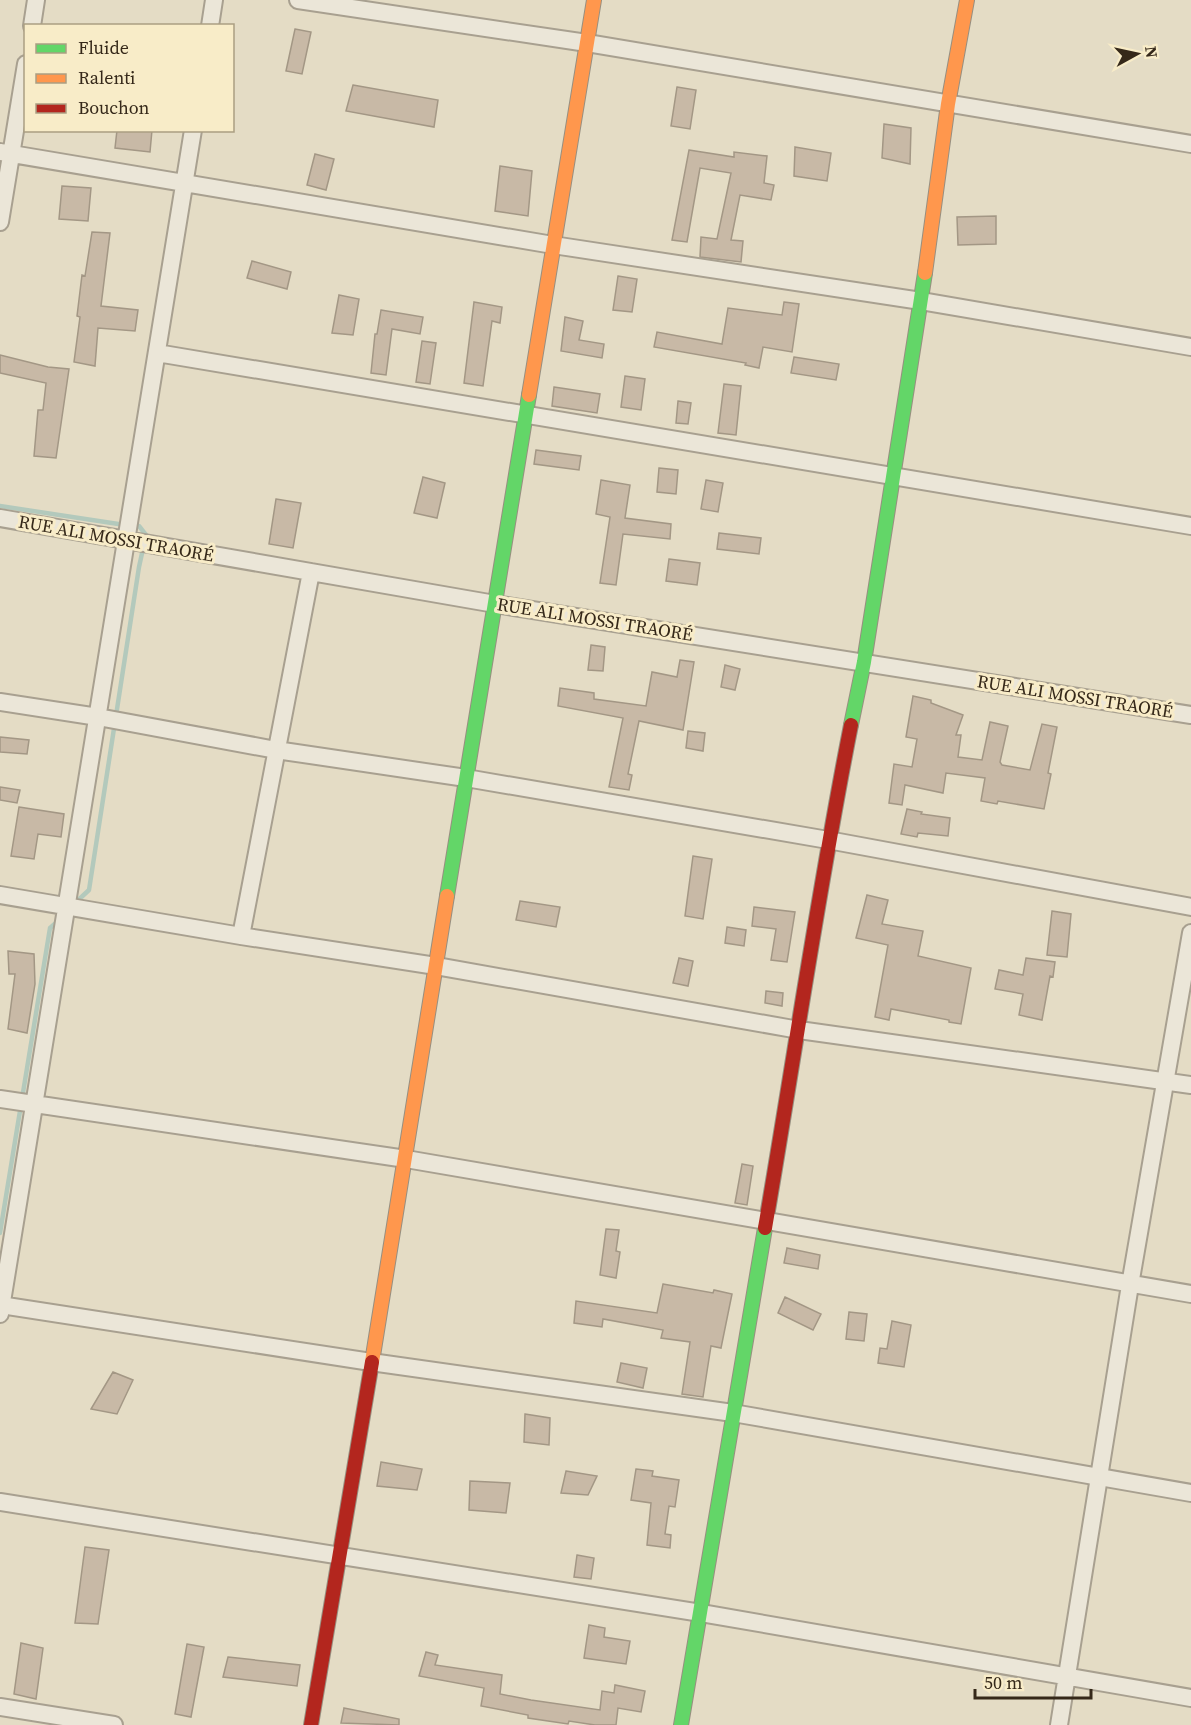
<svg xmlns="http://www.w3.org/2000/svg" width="1191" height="1725" font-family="'Source Serif 4',serif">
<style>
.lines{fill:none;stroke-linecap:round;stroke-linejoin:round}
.stream{stroke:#b3c9bc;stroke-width:4.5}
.building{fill:#c8b9a6;stroke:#a39785;stroke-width:1.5}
.street-casing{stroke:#a8a090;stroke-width:20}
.fast-casing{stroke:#978f80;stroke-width:16}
.slow-casing{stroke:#978f80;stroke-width:16}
.jam-casing{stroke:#978f80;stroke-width:16}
.street{stroke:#ebe6d8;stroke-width:16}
.fast{stroke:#63d668;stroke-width:14}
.slow{stroke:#ff974d;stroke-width:14}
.jam{stroke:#b3261e;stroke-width:14}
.labels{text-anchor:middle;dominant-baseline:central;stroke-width:6;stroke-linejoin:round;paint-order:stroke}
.street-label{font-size:18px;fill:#352819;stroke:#f8ecc8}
</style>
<rect width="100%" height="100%" fill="#e4dcc5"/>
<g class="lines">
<path class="stream" d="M0,506l125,19
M74,904l15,-14 50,-323 7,-32 -7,-9h-6
M0,1233l50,-305 8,-7"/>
</g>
<path class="building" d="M295,29l16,3 -9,42 -16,-3z
M353,85l85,15 -4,27 -88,-16z
M677,87l19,3 -6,39 -19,-3z
M884,124l27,4 -1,36 -28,-6z
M117,130h35l-2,22 -35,-4z
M795,147l36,6 -4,28 -33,-5z
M689,150l45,7v-5l33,4 -3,27 10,2 -3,15 -31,-5 -9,45 12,1 -2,21 -41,-5 1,-20 16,2 14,-66 -31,-5 -13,74 -15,-2z
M315,154l19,5 -8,31 -19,-5z
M500,166l32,5 -4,45 -33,-5z
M62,186l29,2 -3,33 -29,-2z
M996,216v28l-38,1 -1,-28z
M92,232l18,1 -9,73 37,4 -3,21 -37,-3 -3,38 -21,-4 6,-45 -3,-1 5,-41 3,1z
M252,261l39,11 -4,17 -40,-11z
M618,276l19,3 -5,33 -19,-2z
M339,295l20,4 -6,36 -21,-2z
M474,302l28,5 -2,16 -8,-2 -9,65 -19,-3z
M784,302l15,2 -7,48 -29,-5 -4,21 -14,-3 1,-2 -92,-16 3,-15 65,12 6,-36 54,7z
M381,310l42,7 -3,17 -28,-5 -6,46 -15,-2 4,-39h2z
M565,317l18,4 -4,19 25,4 -2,14 -41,-7z
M422,341l14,2 -6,41 -14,-2z
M0,355l48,12 21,2 -13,89 -22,-2 4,-46h5l3,-27 -46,-10z
M794,357l45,7 -3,16 -45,-7z
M625,376l20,3 -4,31 -20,-3z
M724,384l17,2 -5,49 -18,-2z
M554,387l46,7 -3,19 -45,-7z
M678,401l13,2 -3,21 -12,-1z
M536,450l45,6 -2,14 -45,-6z
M659,468l19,2 -2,24 -19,-2z
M423,477l22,6 -8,35 -23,-5z
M601,480l29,5 -5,33 46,6 -1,15 -47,-5 -7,51 -16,-2 10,-66 -14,-3z
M706,480l17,3 -5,29 -17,-3z
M276,499l25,4 -8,45 -24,-4z
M719,533l42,5 -2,16 -42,-5z
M669,559l31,4 -3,22 -31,-4z
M591,645l14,2 -2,24 -15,-1z
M680,660l14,2 -11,68 -44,-9 -11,53 4,1 -3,15 -20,-3 14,-69 -65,-12 2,-18 34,5v6l52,7 6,-34 25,5z
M725,665l15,4 -5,21 -14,-3z
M913,696l18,4v3l32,12 -7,20h5l-3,22 24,3 8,-38 18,4 -8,36 2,3 28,5 12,-46 15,3 -9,46 3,1 -7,35 -46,-8 -1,3 -16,-3 4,-23 -39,-5 -3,20 -38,-8 -3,20 -13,-2 5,-39 18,3 5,-28 -11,-2z
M688,731l17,2 -2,18 -17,-3z
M0,737l29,3 -2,14 -27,-2z
M0,787l20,3 -3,13 -17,-3z
M19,807l45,7 -3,23 -23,-3 -4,25 -23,-3z
M907,809l15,3 -1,2 29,4 -2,18 -30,-3 -1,4 -16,-3z
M693,856l19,3 -9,60 -18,-3z
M867,895l21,5 -6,24 41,7 -5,25 53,12 -10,56 -12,-2v-2l-58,-11 -2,11 -14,-3 13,-72 -32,-7z
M520,901l40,6 -4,20 -40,-7z
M754,907l41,5 -8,50 -16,-2 5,-31 -24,-3z
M1052,911l19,3 -4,43 -20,-2z
M727,927l19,3 -2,16 -19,-3z
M8,951l26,3 1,30 -8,49 -19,-4 7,-55h-6z
M679,958l14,3 -5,25 -15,-3z
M1026,958l29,4 -2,15 -3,-1 -8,44 -23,-5 4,-21 -28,-5 4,-19 24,5z
M766,991l17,2 -1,13 -17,-3z
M742,1164l11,2 -6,39 -12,-2z
M606,1229l13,1 -3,21 4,1 -4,26 -16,-3z
M787,1248l33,7 -2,14 -34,-6z
M663,1284l50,9 1,-3 18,4 -11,54 -10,-2 -8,51 -21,-3 8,-52 -29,-4 2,-8 -60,-11 -1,8 -28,-4 2,-22 81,12z
M785,1297l36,17 -8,16 -35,-17z
M849,1312l18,2 -3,27 -18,-2z
M892,1321l19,4 -7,42 -26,-4 2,-15 7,1z
M621,1363l26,5 -4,20 -26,-6z
M113,1372l20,8 -16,34 -26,-5z
M525,1414l25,4 -1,27 -25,-3z
M381,1462l41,7 -5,21 -40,-4z
M636,1469l17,2 -1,5 27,4 -4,27 -6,-1 -4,28 6,1 -1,13 -23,-3 4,-42 -20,-3z
M566,1471l31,5 -9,19 -27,-2z
M470,1481l40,2 -4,30 -37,-3z
M85,1547l24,3 -11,74 -23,-1z
M577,1555l17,3 -3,21 -17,-2z
M589,1625l16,3 -1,9 26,4 -4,23 -42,-6z
M21,1643l22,5 -7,51 -22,-5z
M187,1644l17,3 -13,70 -16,-3z
M426,1652l12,3 -3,10 67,10 -2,19 31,6 69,10 2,-19 12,2 1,-8 30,6 -4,21 -23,-4 -2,17h-21l-26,-4 -1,3 -40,-6v-3l-47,-9 3,-18 -65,-12z
M228,1657l72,8 -3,21 -74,-9z
M344,1708l55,11v6l-58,-2z"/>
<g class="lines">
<defs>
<path id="street" d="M298,0l289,43 604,101
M32,26l4,-26
M210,26l4,-26
M0,152l553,93 368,56 270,46
M0,222l26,-158
M157,353l1034,173
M0,518l495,86 696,111
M0,702l98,15 178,33 190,28 362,62 363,67
M0,895l241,41 195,30 363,64 392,55
M241,936l70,-364
M0,1099l406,60 785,135
M0,1305l371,57 362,51 458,80
M0,1314l193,-1184
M0,1502l701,111 490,85
M0,1707l114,18
M1059,1725l71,-440 61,-352"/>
<path id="fast" d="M851,725l13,-63 61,-389
M447,896l82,-501
M681,1725l84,-497"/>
<path id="slow" d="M925,273l23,-169 19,-104
M529,395l65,-395
M372,1362l75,-466"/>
<path id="jam" d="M765,1228c29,-168 53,-337 86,-503
M311,1725l61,-363"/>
</defs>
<use href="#street" class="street-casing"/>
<use href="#fast" class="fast-casing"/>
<use href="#slow" class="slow-casing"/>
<use href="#jam" class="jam-casing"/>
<use href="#street" class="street"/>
<use href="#fast" class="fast"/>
<use href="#slow" class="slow"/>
<use href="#jam" class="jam"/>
</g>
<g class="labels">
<g class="street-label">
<text transform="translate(116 538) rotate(10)">RUE ALI MOSSI TRAORÉ</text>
<text transform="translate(595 619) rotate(9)">RUE ALI MOSSI TRAORÉ</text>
<text transform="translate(1075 696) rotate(9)">RUE ALI MOSSI TRAORÉ</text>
</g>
</g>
<rect x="24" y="24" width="210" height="108" fill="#f8ecc8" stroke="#aa9e82" stroke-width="1.5"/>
<rect x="36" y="44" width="30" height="9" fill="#63d668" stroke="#aa9e82" stroke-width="1.5"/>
<text x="78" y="54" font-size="18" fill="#352819">Fluide</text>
<rect x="36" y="74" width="30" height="9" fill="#ff974d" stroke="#aa9e82" stroke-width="1.5"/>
<text x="78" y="84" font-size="18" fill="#352819">Ralenti</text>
<rect x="36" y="104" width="30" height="9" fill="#b3261e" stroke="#aa9e82" stroke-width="1.5"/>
<text x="78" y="114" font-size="18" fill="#352819">Bouchon</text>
<g transform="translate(1137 54) rotate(82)" stroke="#f8ecc8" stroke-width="4.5" paint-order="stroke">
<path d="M0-4.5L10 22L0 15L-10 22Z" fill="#352819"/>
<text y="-9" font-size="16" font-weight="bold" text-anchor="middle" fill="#352819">N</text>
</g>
<path d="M975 1689v9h116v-9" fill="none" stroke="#352819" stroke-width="3"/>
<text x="984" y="1689" font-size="18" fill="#352819" stroke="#f8ecc8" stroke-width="4.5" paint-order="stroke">50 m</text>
</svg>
